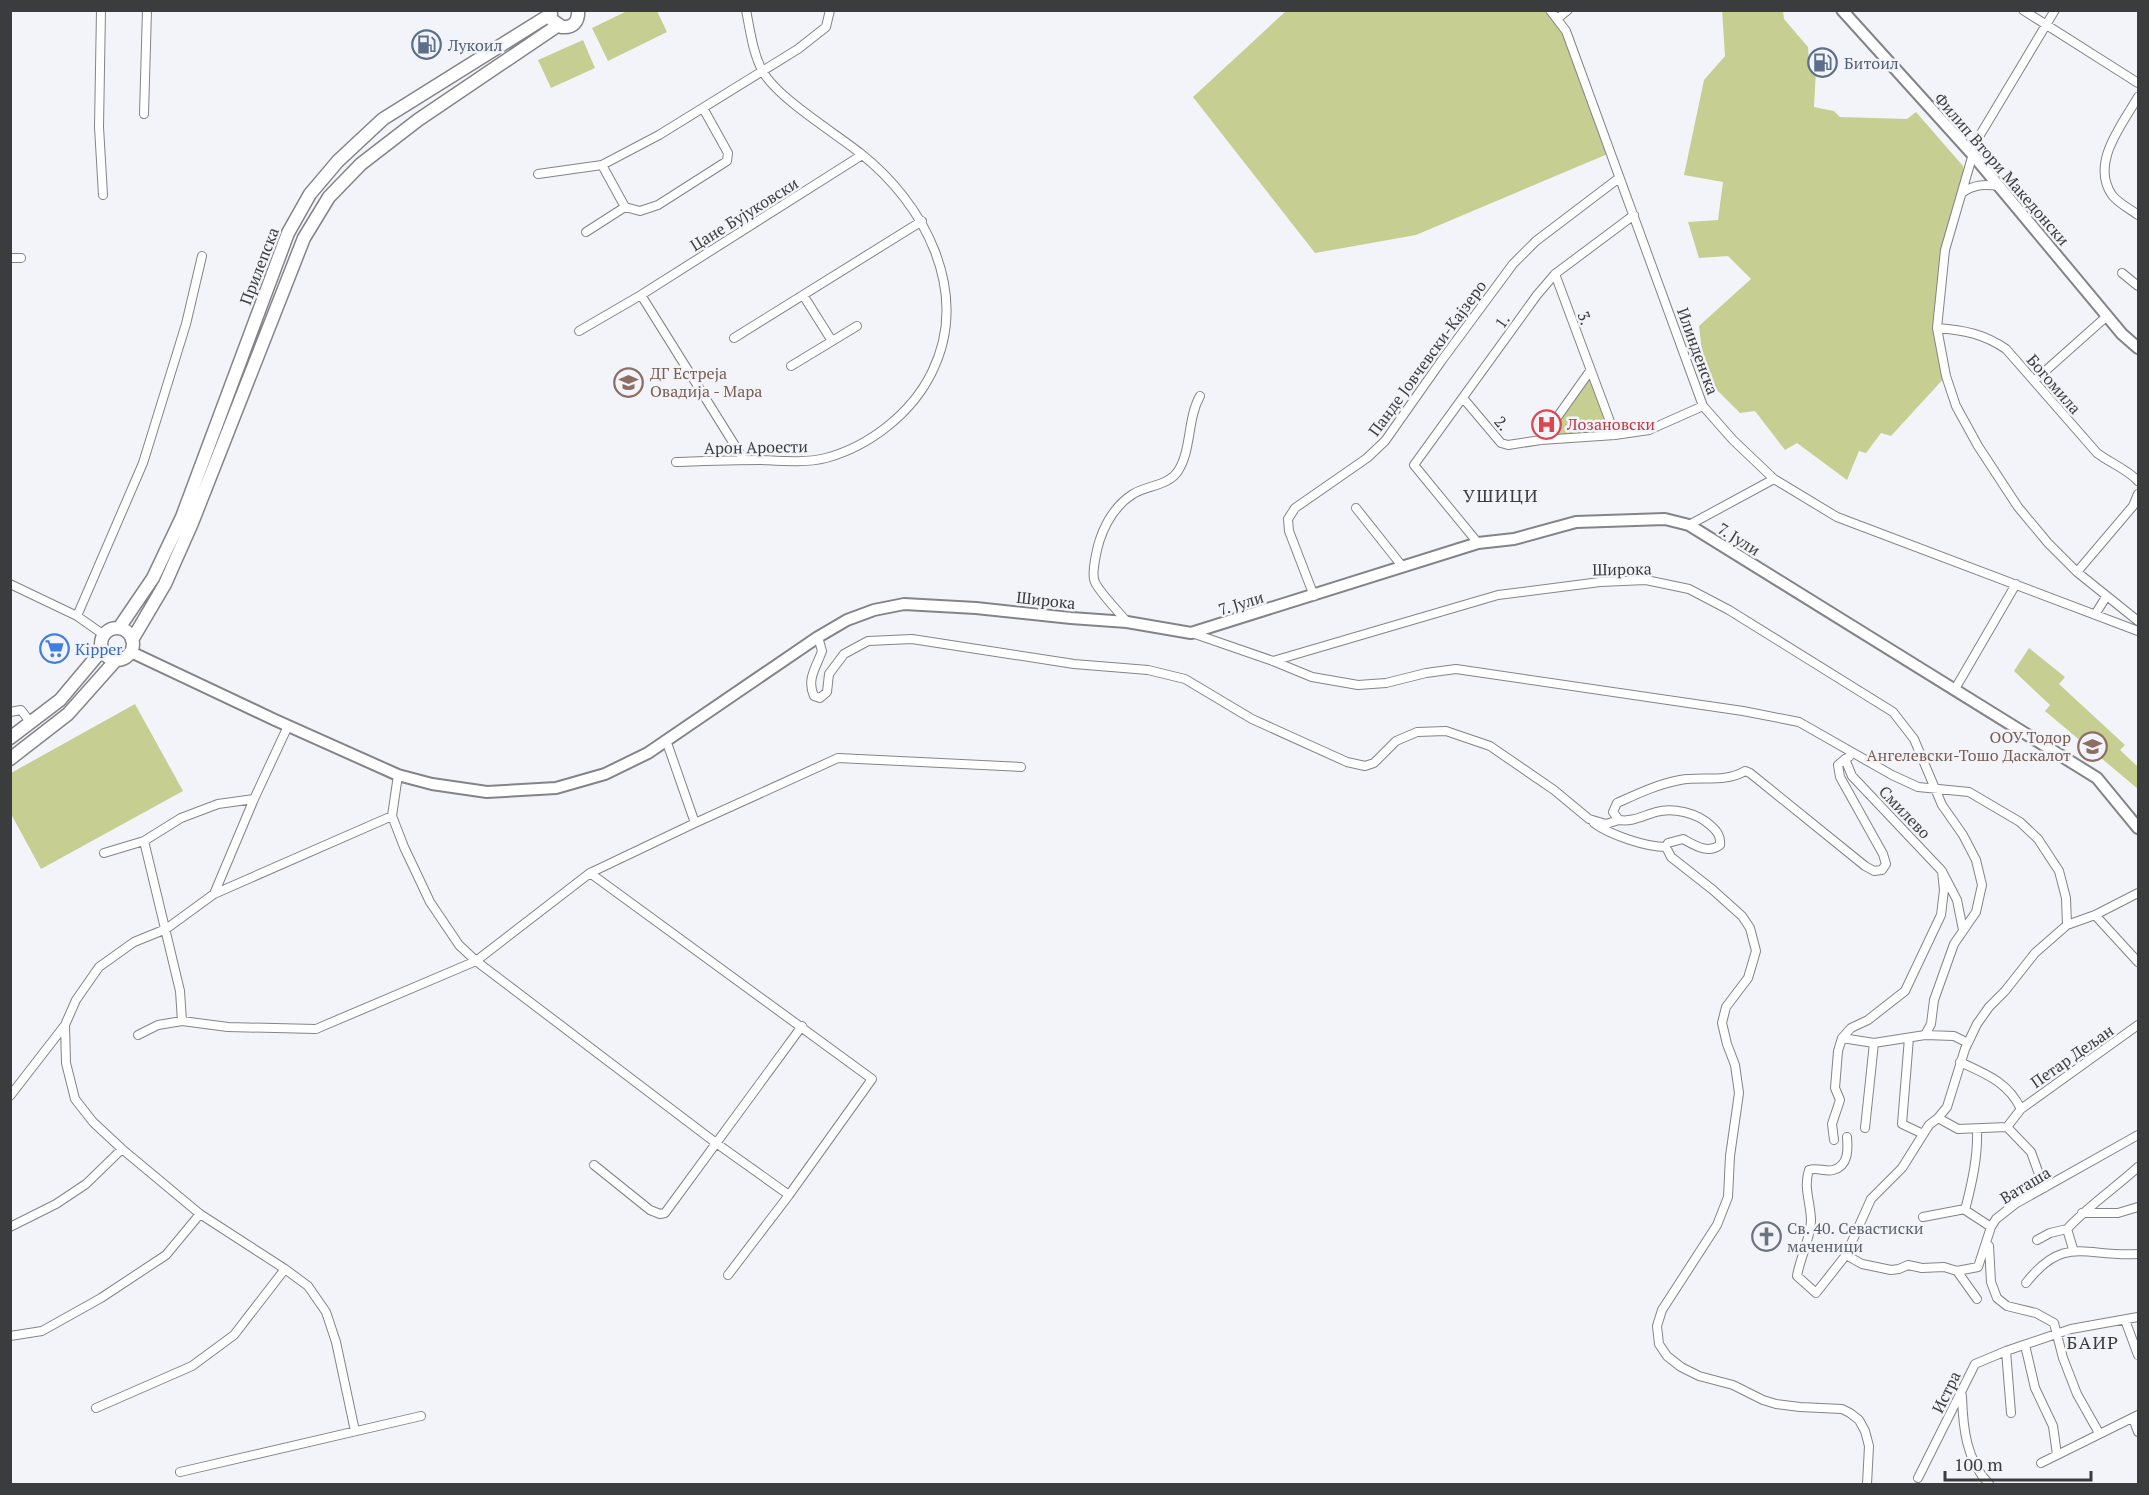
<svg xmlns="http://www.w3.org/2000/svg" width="2149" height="1495" font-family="'PT Serif',serif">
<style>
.green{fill:#c6cf91}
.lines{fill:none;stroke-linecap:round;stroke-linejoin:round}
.minor-casing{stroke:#838488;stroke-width:10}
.tertiary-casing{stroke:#838488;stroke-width:14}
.secondary-casing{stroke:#838488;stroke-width:14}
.primary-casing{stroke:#838488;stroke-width:15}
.minor{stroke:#fff;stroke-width:8}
.tertiary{stroke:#fff;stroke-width:10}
.secondary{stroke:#fff;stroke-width:10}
.primary{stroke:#fff;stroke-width:12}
.labels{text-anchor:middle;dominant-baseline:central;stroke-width:5;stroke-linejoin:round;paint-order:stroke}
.service-label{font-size:16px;fill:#4e5e75;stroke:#f3f4f9;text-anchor:start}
.street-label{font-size:16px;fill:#3b3c3e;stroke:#f3f4f9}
.education-label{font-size:16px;fill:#785e54;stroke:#f3f4f9;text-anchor:start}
.health-label{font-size:16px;fill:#be3a42;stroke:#f3f4f9;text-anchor:start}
.shop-label{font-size:16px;fill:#366cbe;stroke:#f3f4f9;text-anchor:start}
.worship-label{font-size:16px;fill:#5b616d;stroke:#f3f4f9;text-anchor:start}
.neighbourhood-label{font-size:18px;letter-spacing:1.5px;fill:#3b3c3e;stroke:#f3f4f9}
</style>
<rect width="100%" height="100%" fill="#f3f4f9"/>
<path class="green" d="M1722,10l61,1 1,8 24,28 1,14 7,9 -2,37 20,4 6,6 67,2 9,-7 47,54 3,15 -21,69 -8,78 9,48 -55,60 -10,-3 -15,20 -7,-2 -12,29 -50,-37 -12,7 -30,-39 -15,2 -35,-35 -6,-52 52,-47 -23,-23 -29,2 -11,-36 30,-2 5,-38 -39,-7 20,-95 21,-24z
M627,11h30l10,21 -59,29 -16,-33z
M1286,11h265l15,20 44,122 -194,82 -101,18 -122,-156z
M583,40l12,28 -44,20 -13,-28z
M1590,371l25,64 -74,5z
M2029,648l36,29 -6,7 66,61 -5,5 17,16 1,-2v25l-93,-78 5,-6 -36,-34z
M135,704l48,87 -142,78 -30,-55v-41z"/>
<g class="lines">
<defs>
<path id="minor" d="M101,10l-2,117 4,68
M1550,10l16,21 137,375 30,34 41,39 63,38 301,114
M2023,10l115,73
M2055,10l-78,130 -32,110 -8,78 9,48 10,30 22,40 40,61 30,36 29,29 61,49
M1557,19l11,-9
M2138,97c-16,28 -48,66 -26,98 6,8 18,14 26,20
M144,114l3,-104
M602,165l23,42 15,4 18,-6 69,-44 1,-8 -25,-45
M538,174l64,-9 57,-30 139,-86 28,-22 4,-17
M1962,193c12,-9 24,-9 37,-7
M586,232l39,-25
M10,258h11
M2122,273l16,13
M1555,274l60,161
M641,295l103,165
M803,295l29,46
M1937,328c27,2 47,6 69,21l91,104c13,10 30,16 41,28
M579,331l62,-36 221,-140
M734,338l188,-117
M791,366l66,-40
M2034,381l73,-65
M1463,398l38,45 7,2 33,-5 74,-5 34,-5 54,-24
M1541,440l49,-69
M676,462c29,-1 57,-2 86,-2 20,1 44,3 64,-2 44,-12 86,-45 106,-86 39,-80 -7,-168 -72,-219 -25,-20 -81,-54 -97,-81 -10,-18 -13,-42 -17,-62
M1356,508l46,58
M1689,525l85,-46
M1478,543l-64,-78 123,-170 18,-21 79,-59
M2077,572l56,-66 5,-12
M10,584l67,32 27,19
M1314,596l-25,-65 -1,-12 7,-11 72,-50 18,-17 57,-81 71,-96 23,-23 83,-63
M2096,613l10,-16
M77,616l66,-153 43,-139 16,-68
M1127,622c-8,-10 -28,-30 -32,-40 -3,-6 -1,-16 0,-22 4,-26 16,-52 38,-66 15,-9 35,-8 45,-23 14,-22 9,-52 22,-75
M1192,633l81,28 39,16 46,8 28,-2 40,-10 30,-4 287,42 56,11 93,53 26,12 51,5 51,30 18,17 21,32 7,27 1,27
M818,637l4,14c-5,15 -16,28 -8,45l6,2 7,-6 2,-18 15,-20 24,-13 44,-2 162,25 74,6 37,9 67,40 95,43 18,4 9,-3 22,-22 21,-9 29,-1 44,15 64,44 35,29 17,5 13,-4
M1273,661l225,-66 102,-13 46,-2 43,9 40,21 164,102 21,27 28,66 21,30 13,25 6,25 -6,27 -22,32 -20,56 -3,24 -6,11 -51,8 -9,85
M1955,689l61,-105
M10,712l11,-2 10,13
M666,740l29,83
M1845,759l-7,6 2,12 43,77 3,10 -4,6 -8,1 -9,-5 -115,-93 -5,-2c-20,12 -43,5 -65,9 -22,4 -43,14 -63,23l-4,9 6,8c14,2 23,-4 37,-8 17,-5 41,1 54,13 7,6 11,11 10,20 -12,9 -24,1 -37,-6l-15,4 -2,4 5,10 42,33 29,26 8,12 6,23 -8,27 -22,29 -4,16 5,21 8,21 4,28 -9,63 -2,41 -11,28 -55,85 -5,16 2,18 8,12 14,11 18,9 34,9 30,15 13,4 24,3 42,2 8,4 9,7 6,11 4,15 -2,38
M398,775l-6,41 12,31 26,55 29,43 17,16 240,182 73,52
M1594,823c16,12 52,24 72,24
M144,841l37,-23 37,-14 36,-5
M104,853l40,-12 36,150 2,30
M590,873l282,206 -83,116 -61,80
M1943,873l14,27 6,30
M214,894l40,-95 34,-73
M2095,915l43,47
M138,1035l20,-10 24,-4 46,6 88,2 160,-68 114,-88 105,-50 143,-65 183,9
M1925,1035l29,1 14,7
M1842,1038l32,5
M1909,1038l-7,86 21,10
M1960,1062c26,12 48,20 61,47l-14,18
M10,1096l55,-71
M2021,1109l117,-84
M1938,1118l20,11 49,-2 24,25 13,36
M1977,1129c1,28 -5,54 -12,81l26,17
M1847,1137c1,12 2,29 -14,33 -8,2 -16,-3 -24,0 -6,18 2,33 2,51 -1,19 -11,37 -14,55l19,17 30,-38 25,-56 31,-31 27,-43 9,-7 9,-11 18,-58 12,-25 12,-17 16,-16 30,-38 32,-28 28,-10 43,-22
M1834,1140l-2,-16 8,-24 -5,-12 3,-37 4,-13 9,-10 17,-8 37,-29 36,-76 3,-25 -2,-19 -90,-95 -7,-17 4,-2
M594,1165l56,45 10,4 5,-1 137,-187
M2082,1213h36l20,-6
M1923,1217l42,-8
M10,1227l46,-23 30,-20 36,-35
M2037,1240l13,-7 17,-4
M1989,1246l2,36 6,16 10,8 29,7 18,10 9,35 14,36 22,39
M2073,1249l-6,-20c21,-23 48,-41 71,-62
M1846,1255l16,9 29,6 8,-1 9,-4 14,3 22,-1 13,4 21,-4 13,-40 5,-8 19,-15 123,-69
M1957,1271l20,28
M2026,1283c39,-50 61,-25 112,-29
M2125,1320l13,35
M10,1336l32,-5 59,-33 65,-43 34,-41
M2025,1345l10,43 18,38 4,29
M2006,1351l5,62
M1962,1396c1,32 4,64 27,88
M96,1408l96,-42 42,-31 51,-66
M2133,1418l5,14
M355,1431l-19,-89 -10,-30 -18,-26 -23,-17 -85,-55 -78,-65 -29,-27 -18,-23 -9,-36 -1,-38 11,-25 23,-33 35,-25 32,-13 48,-35 178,-78
M2041,1463l97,-48
M180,1472l241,-56
M1918,1478l57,-114 31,-13 65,-22 67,-12"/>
<path id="tertiary" d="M131,652l144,68 123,55 34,9 55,8 69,-4 49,-14 43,-21 170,-116 29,-17 27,-10 30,-6 72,4 95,10 56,4 64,11 287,-90 36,-4 62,-17 89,-3 24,6 408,253 41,50"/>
<path id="secondary" d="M1842,10l131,145 149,179 16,14"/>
<path id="primary" d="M552,20l10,7c11,1 17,-5 16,-17
M119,628l34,-50 29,-61 106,-284 22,-39 28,-33 45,-42 168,-105
M101 644a16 16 0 1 1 32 0a16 16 0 1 1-32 0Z
M132,640l33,-56 27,-61 112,-285 25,-41 32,-33 57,-44 139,-94
M10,738l50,-38 42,-50
M10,759l58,-45 48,-54"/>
</defs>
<use href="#minor" class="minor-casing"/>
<use href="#tertiary" class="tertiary-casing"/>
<use href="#secondary" class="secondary-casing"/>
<use href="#primary" class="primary-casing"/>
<use href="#minor" class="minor"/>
<use href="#tertiary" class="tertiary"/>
<use href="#secondary" class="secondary"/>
<use href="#primary" class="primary"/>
</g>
<defs>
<symbol id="fuel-ring" viewBox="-11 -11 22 22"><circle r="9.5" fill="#f3f4f9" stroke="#5c6f8a" stroke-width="1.5"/><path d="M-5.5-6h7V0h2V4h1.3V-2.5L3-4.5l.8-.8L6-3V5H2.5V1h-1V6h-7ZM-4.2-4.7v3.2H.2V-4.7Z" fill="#5c6f8a"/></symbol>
<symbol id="school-ring" viewBox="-11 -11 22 22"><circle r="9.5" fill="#f3f4f9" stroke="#8d6e63" stroke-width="1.5"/><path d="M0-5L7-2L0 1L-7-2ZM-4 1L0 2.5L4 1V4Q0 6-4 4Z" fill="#8d6e63"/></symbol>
<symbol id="hospital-ring" viewBox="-11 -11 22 22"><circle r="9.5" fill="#f3f4f9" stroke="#e0444e" stroke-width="1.5"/><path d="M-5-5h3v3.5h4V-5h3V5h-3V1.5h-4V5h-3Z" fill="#e0444e"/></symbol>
<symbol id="supermarket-ring" viewBox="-11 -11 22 22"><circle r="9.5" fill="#f3f4f9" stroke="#3f7fe0" stroke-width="1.5"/><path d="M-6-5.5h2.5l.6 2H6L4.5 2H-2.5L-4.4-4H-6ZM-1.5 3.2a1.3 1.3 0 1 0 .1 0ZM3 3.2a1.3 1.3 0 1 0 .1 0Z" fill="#3f7fe0"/></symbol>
<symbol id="church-ring" viewBox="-11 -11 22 22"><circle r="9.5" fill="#f3f4f9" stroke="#6b7280" stroke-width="1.5"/><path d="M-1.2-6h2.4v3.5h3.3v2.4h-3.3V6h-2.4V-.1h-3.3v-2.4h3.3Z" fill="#6b7280"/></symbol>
</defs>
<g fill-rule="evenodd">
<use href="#fuel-ring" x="410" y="28" width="33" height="33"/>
<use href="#fuel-ring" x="1806" y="46" width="33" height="33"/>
<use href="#school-ring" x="612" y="366" width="33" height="33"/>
<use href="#hospital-ring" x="1530" y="408" width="33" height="33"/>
<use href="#supermarket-ring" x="38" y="632" width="33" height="33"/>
<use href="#school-ring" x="2076" y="730" width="33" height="33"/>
<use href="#church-ring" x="1750" y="1220" width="33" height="33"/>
</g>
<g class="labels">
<g class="service-label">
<text x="448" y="45">Лукоил</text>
<text x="1844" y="63">Битоил</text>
</g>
<g class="street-label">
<text transform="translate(2002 169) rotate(49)">Филип Втори Македонски</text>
<text transform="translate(744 214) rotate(-32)">Цане Бујуковски</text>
<text transform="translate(259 266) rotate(-69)">Прилепска</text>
<text transform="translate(1585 318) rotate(70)">3.</text>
<text transform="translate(1502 321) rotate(-55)">1.</text>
<text transform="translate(1698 351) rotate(70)">Илинденска</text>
<text transform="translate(1427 358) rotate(-54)">Панде Јовчевски-Кајзеро</text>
<text transform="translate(2054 384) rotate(49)">Богомила</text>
<text transform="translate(1502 423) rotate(50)">2.</text>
<text transform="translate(756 447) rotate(-1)">Арон Ароести</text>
<text transform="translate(1739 539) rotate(32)">7. Јули</text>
<text transform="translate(1622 569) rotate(-1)">Широка</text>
<text transform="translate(1046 600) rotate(6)">Широка</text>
<text transform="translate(1241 603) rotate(-17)">7. Јули</text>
<text transform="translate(1905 812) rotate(46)">Смилево</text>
<text transform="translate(2072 1056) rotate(-35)">Петар Дељан</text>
<text transform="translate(2025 1185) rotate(-31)">Ваташа</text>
<text transform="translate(1946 1392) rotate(-64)">Истра</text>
</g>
<g class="education-label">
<text x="650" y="373">ДГ Естреја<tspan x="650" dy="18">Овадија - Мара</tspan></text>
<text x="2071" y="737" text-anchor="end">ООУ Тодор<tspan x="2071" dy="18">Ангелевски-Тошо Даскалот</tspan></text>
</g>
<g class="health-label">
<text x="1567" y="424">Лозановски</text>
</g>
<g class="shop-label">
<text x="75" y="649">Kipper</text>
</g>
<g class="worship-label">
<text x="1787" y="1228">Св. 40. Севастиски<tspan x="1787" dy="18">маченици</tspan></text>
</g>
<g class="neighbourhood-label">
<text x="1501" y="495">УШИЦИ</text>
<text x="2093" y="1342">БАИР</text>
</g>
</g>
<rect width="2149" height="1495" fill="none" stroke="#3b3c3e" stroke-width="24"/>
<path d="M1945 1471v9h146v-9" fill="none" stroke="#3b3c3e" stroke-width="3"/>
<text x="1954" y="1471" font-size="18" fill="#3b3c3e" stroke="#f3f4f9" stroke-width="4.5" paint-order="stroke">100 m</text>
</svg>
